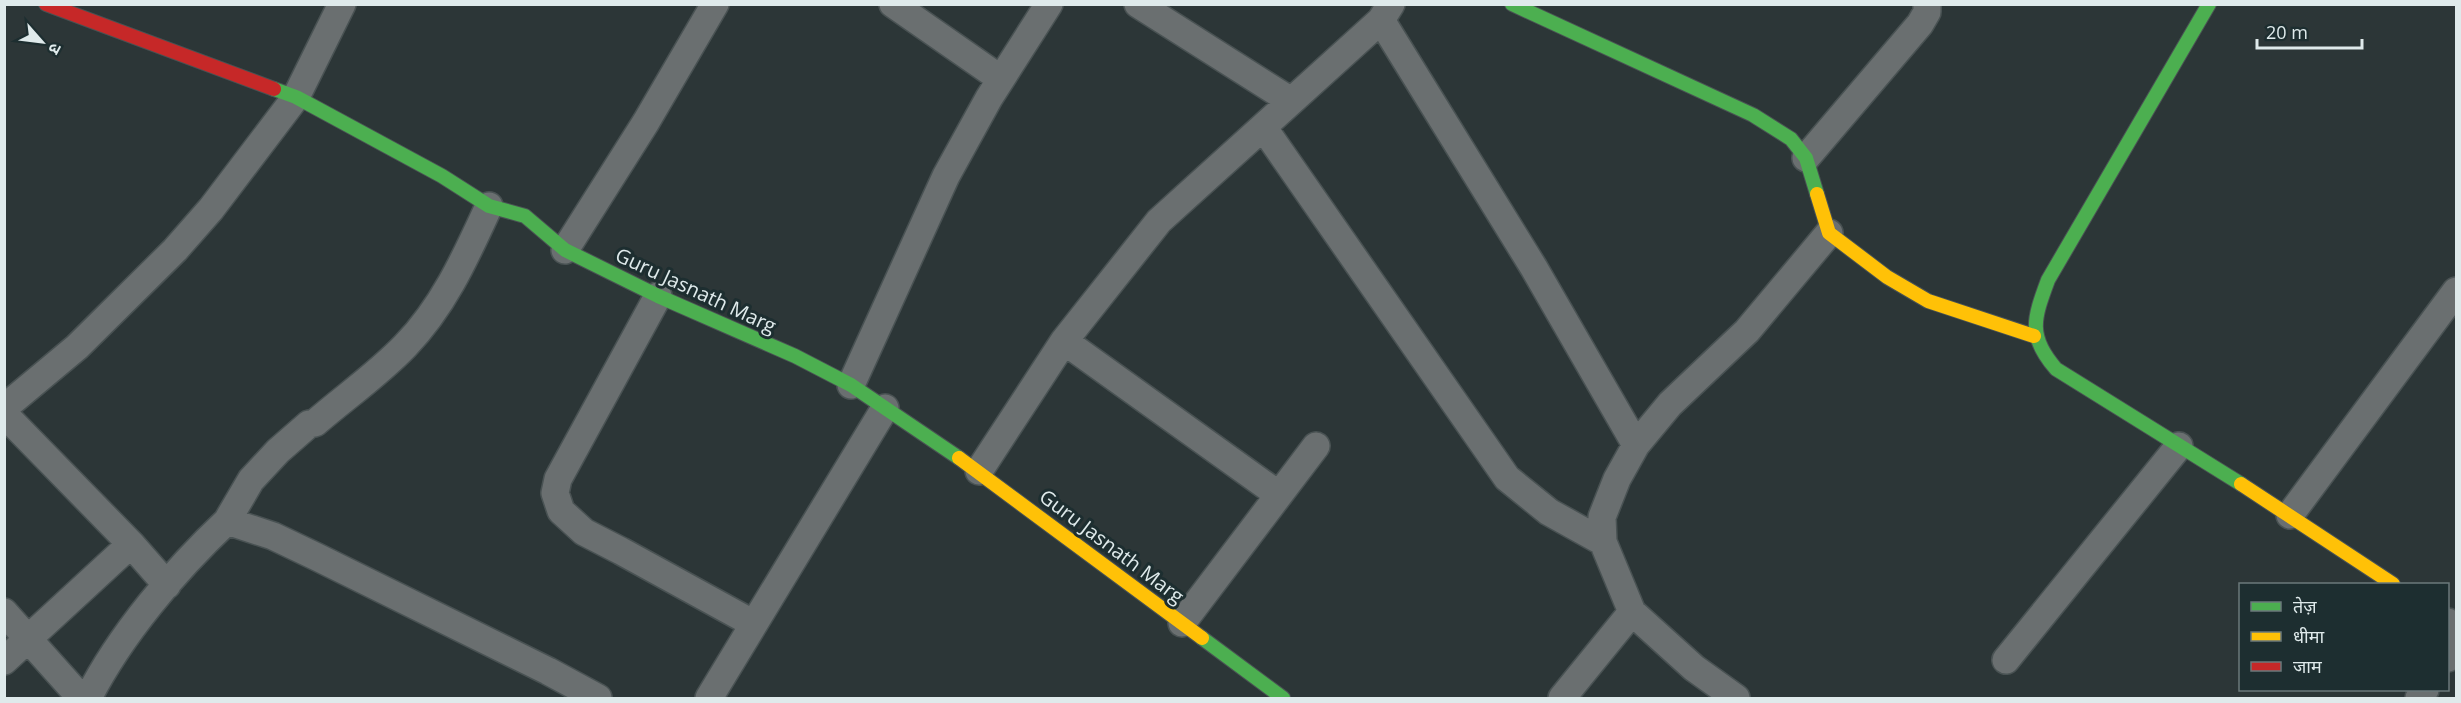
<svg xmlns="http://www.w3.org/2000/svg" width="2461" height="703" font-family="'Open Sans','Noto Sans Devanagari',sans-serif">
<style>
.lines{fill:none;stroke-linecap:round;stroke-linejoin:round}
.street-casing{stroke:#495253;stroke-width:30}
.fast-casing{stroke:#495253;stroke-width:16}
.slow-casing{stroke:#495253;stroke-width:16}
.jam-casing{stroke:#495253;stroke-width:16}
.street{stroke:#6a6f70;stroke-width:27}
.fast{stroke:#4caf50;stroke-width:14}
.slow{stroke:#ffc107;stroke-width:14}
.jam{stroke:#c62828;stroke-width:14}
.labels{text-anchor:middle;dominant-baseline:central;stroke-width:6;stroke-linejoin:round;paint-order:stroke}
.street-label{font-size:20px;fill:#dfeaeb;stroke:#1d2e30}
</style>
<rect width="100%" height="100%" fill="#2c3637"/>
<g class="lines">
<defs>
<path id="street" d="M893,4l108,75
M1138,4l153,97
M1381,20l153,248 102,177
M1263,127l244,351 42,34 54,30
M1806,158l114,-134 7,-12v-8
M565,250l81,-128 69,-118
M658,296l-100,183 -3,14 6,18 23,21 37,19 133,73
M1064,341l215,154
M851,385l95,-209 43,-78 60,-94
M4,408l73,-61 98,-97 36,-41 85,-112 46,-93
M4,414l127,130 36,41
M979,471l85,-130 95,-120 222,-201 10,-16
M2290,515l166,-224
M227,521l24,-41 27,-29 31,-27 6,-1c30,-26 62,-48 90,-77 39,-40 61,-90 84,-140
M4,612l77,86
M2448,622l8,6
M1182,623l134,-177
M2448,658l8,-13
M2006,660l173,-214
M4,661l127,-117
M88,698c32,-63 87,-128 139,-177l46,15 44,21 231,114 50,27
M709,698l176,-290
M1562,698l70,-86
M1736,698l-42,-30 -62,-56 -29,-70 -1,-25 15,-38 19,-34 34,-41 77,-73 82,-98
M2419,698l6,-8"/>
<path id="fast" d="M1512,4l241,111 38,24 15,19 11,36
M2209,4l-161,276c-14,38 -21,56 8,89l185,115
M274,89l22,8 146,79 47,30 36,10 40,34 93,46 137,60 56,29 108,73
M1202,638l81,60"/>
<path id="slow" d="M1817,194l12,39 58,44 41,24 106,35
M959,458l243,180
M2241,484l152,100"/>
<path id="jam" d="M46,4l228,85"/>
</defs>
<use href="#street" class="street-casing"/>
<use href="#fast" class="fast-casing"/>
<use href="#slow" class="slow-casing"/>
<use href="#jam" class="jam-casing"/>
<use href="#street" class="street"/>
<use href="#fast" class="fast"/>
<use href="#slow" class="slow"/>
<use href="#jam" class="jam"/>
</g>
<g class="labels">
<g class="street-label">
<text transform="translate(696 290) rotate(25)">Guru Jasnath Marg</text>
<text transform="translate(1112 546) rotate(37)">Guru Jasnath Marg</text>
</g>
</g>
<rect width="2461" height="703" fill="none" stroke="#dfeaeb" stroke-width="12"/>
<rect x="2239" y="583" width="210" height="108" fill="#1d2e30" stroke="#6b797b" stroke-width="1.5"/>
<rect x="2251" y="602" width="30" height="9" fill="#4caf50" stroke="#6b797b" stroke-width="1.5"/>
<text x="2293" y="613" font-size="18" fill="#dfeaeb">तेज़</text>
<rect x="2251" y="632" width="30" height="9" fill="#ffc107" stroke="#6b797b" stroke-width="1.5"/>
<text x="2293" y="643" font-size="18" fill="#dfeaeb">धीमा</text>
<rect x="2251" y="662" width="30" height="9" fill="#c62828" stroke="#6b797b" stroke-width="1.5"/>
<text x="2293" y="673" font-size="18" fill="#dfeaeb">जाम</text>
<g transform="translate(42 42) rotate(118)" stroke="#1d2e30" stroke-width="4.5" paint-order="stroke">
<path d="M0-4.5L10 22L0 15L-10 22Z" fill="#dfeaeb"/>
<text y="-9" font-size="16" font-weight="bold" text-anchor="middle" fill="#dfeaeb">उ</text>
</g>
<path d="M2257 39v9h105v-9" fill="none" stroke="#dfeaeb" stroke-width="3"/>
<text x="2266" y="39" font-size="18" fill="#dfeaeb" stroke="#1d2e30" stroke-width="4.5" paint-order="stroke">20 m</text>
</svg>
